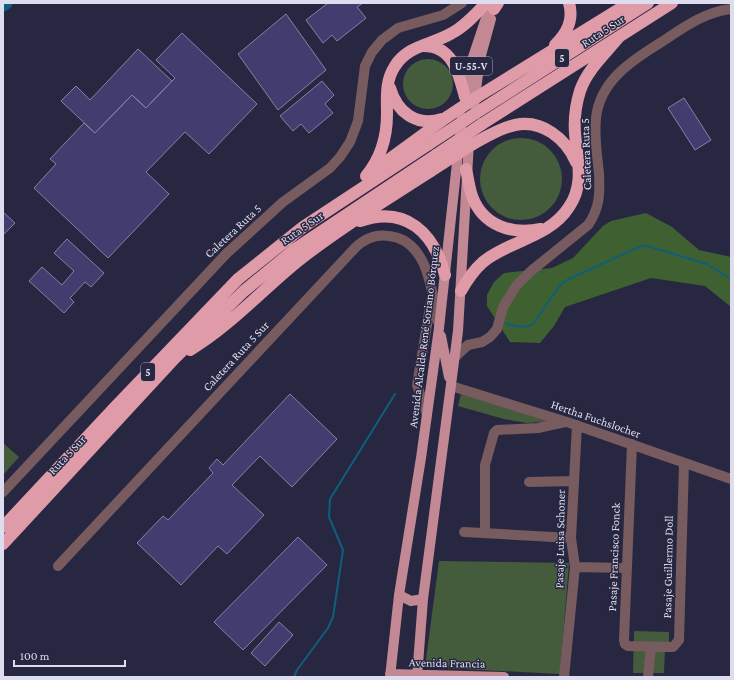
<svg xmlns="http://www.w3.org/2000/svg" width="734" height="680" font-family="'Crimson Pro',serif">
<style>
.green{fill:#455c3c}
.forest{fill:#3f6131}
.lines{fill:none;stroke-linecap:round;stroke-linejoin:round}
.stream{stroke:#0e5f7b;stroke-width:2}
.river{stroke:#0e5f7b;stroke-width:13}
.building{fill:#413d6f;stroke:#8383a3}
.minor{stroke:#775b5f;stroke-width:10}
.major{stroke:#c28994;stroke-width:10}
.highway{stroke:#e09ba8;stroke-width:12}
.highway-bridge{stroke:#e09ba8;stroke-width:12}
.labels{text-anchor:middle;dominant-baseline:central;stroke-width:3;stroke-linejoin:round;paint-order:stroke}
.shield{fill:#282741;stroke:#a7a6bb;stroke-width:1}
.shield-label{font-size:11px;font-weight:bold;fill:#ddddef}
.street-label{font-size:12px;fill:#ddddef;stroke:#282741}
</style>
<rect width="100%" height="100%" fill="#282741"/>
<path class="green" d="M403 84a25 25 0 1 1 50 0a25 25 0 1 1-50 0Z
M480 179a41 41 0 1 1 82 0a41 41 0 1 1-82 0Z
M461,394l89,27 -23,2 -23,-4 -46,-13z
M3,443l16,14 -16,18z
M439,561l130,2 -9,111 -135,-7z
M634,631l35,1v11l-4,5 -1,25h-31z"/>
<path class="forest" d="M646,213l26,14 27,23 32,7v50l-26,-21 -54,-8 -86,29 -11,19 -14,17 -30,-1 -23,-36v-11l7,-13 10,-9 48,-5 21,-10 30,-32 8,-5z"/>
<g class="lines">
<path class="stream" d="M506,324l16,3 10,-2 29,-41 6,-4 74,-34h6l60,18 24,15
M294,677l3,-7 31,-42 5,-11 10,-67 -14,-33 1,-18 65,-105"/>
<path class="river" d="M3,5l3,-2"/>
</g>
<path class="building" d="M328,3h35l-6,4 9,11 -29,23 -5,-6 -9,8 -17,-23z
M286,14l40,56 -48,40 -40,-56z
M182,33l75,71 -48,50 -24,-22 -39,40 23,22 -61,64 -74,-70 22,-24 -6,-5 34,-36 11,10 37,-38 14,13 26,-27 3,-3 -19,-18z
M138,49l34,32 -26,27 -14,-13 -37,38 -34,-32 15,-15 14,14z
M322,81l12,14 -9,9 8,9 -24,20 -8,-9 -8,7 -13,-15z
M684,98l27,42 -16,10 -27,-42z
M3,212l12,11 -12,12z
M67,239l37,34 -13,14 -6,-5 -15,16 4,4 -10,11 -35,-32 13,-14 20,18 12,-14 -20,-18z
M290,394l47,45 -45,48 -32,-31 -28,29 32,30 -37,39 -9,-8 -37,39 -44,-42 26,-27 5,4 45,-47 -4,-5 8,-9 6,6z
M298,537l29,28 -84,85 -29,-28z
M279,622l14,13 -28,31 -14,-13z"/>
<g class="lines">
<path class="minor" d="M455,357l13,-12 14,-3 8,-5 7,-8 6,-22 13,-21 15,-15 57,-46c12,-17 12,-32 11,-52 -2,-18 -5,-37 -3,-55 4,-37 35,-57 64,-75 23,-15 44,-31 71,-34
M451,386l116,36 164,57
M427,415l-10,-30 14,-84
M632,444l-8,196 1,4 3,2 45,1 6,-7 5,-177
M529,482l45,-1
M3,492l223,-238 57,-52 47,-34 10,-11 10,-15 8,-21 7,-55 7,-14 10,-12 16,-12 45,-13 19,-12
M464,532l107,6
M485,532v-67l9,-32 3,-3 41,-2 27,-6
M58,566l297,-318c9,-9 20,-14 34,-12 39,4 43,56 49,86
M575,567l50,1
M564,677l11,-110 -4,-29 6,-113
M648,677l3,-30"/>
<path class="major" d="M465,95l8,-38 18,-54
M474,105l6,-46 11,-40
M441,336l8,41
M399,595l12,6 12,-2
M390,674l114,3
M390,677l9,-82 22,-137 18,-130 23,-211
M417,677l6,-78 35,-268 11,-189"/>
<path class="highway" d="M494,9l4,-6
M555,45c12,-12 19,-25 14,-42
M424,46c29,0 35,28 41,51
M390,88c7,24 26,39 52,31
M477,97l152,-94
M476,113l172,-110
M482,124l190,-121
M473,144c13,-7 27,-16 42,-19 27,-6 51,14 61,37
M466,169c2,9 3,18 6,27 11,30 40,39 69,33
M373,171l74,-54
M366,176c15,-18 21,-39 21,-62 0,-17 -2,-33 8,-48 13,-21 37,-21 57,-33 13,-7 24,-19 34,-30
M360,221c46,-16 74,12 85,54
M461,291c6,-11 13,-21 22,-29 27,-22 66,-24 86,-55 16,-23 8,-48 6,-74 -1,-13 1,-29 5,-42 7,-21 25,-37 39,-54
M190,350c40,-24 72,-60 108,-89 42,-33 88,-61 133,-90
M3,527l112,-120 123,-128 65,-52 126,-83
M3,544l172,-186 69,-67 51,-42 141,-94"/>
<path class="highway-bridge" d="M447,117l30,-20
M429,144l47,-31
M436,155l46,-31
M431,171l42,-27"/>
</g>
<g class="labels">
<g class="shield">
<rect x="555" y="49" width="14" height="18" rx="3"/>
<rect x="450" y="57" width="42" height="18" rx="3"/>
<rect x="141" y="363" width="14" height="18" rx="3"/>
</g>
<g class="shield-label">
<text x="562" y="58">5</text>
<text x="471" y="66">U-55-V</text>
<text x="148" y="372">5</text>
</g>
<g class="street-label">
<text transform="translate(603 31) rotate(-33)">Ruta 5 Sur</text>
<text transform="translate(586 154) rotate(-92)">Caletera Ruta 5</text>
<text transform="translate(302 228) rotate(-35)">Ruta 5 Sur</text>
<text transform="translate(233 231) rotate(-43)">Caletera Ruta 5</text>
<text transform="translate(424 337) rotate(-83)">Avenida Alcalde René Soriano Bórquez</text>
<text transform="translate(236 356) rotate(-47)">Caletera Ruta 5 Sur</text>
<text transform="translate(596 419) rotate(19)">Hertha Fuchslocher</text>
<text transform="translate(67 455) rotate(-47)">Ruta 5 Sur</text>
<text transform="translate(560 539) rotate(-89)">Pasaje Luisa Schoner</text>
<text transform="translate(614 557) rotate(-88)">Pasaje Francisco Fonck</text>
<text transform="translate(668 567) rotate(-89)">Pasaje Guillermo Doll</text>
<text transform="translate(447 663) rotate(1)">Avenida Francia</text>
</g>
</g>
<rect width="734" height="680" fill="none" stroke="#ddddef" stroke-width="8"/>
<path d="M14 660v6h111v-6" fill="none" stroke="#ddddef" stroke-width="2"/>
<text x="20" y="660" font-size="12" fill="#ddddef" stroke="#282741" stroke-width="3" paint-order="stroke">100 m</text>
</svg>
